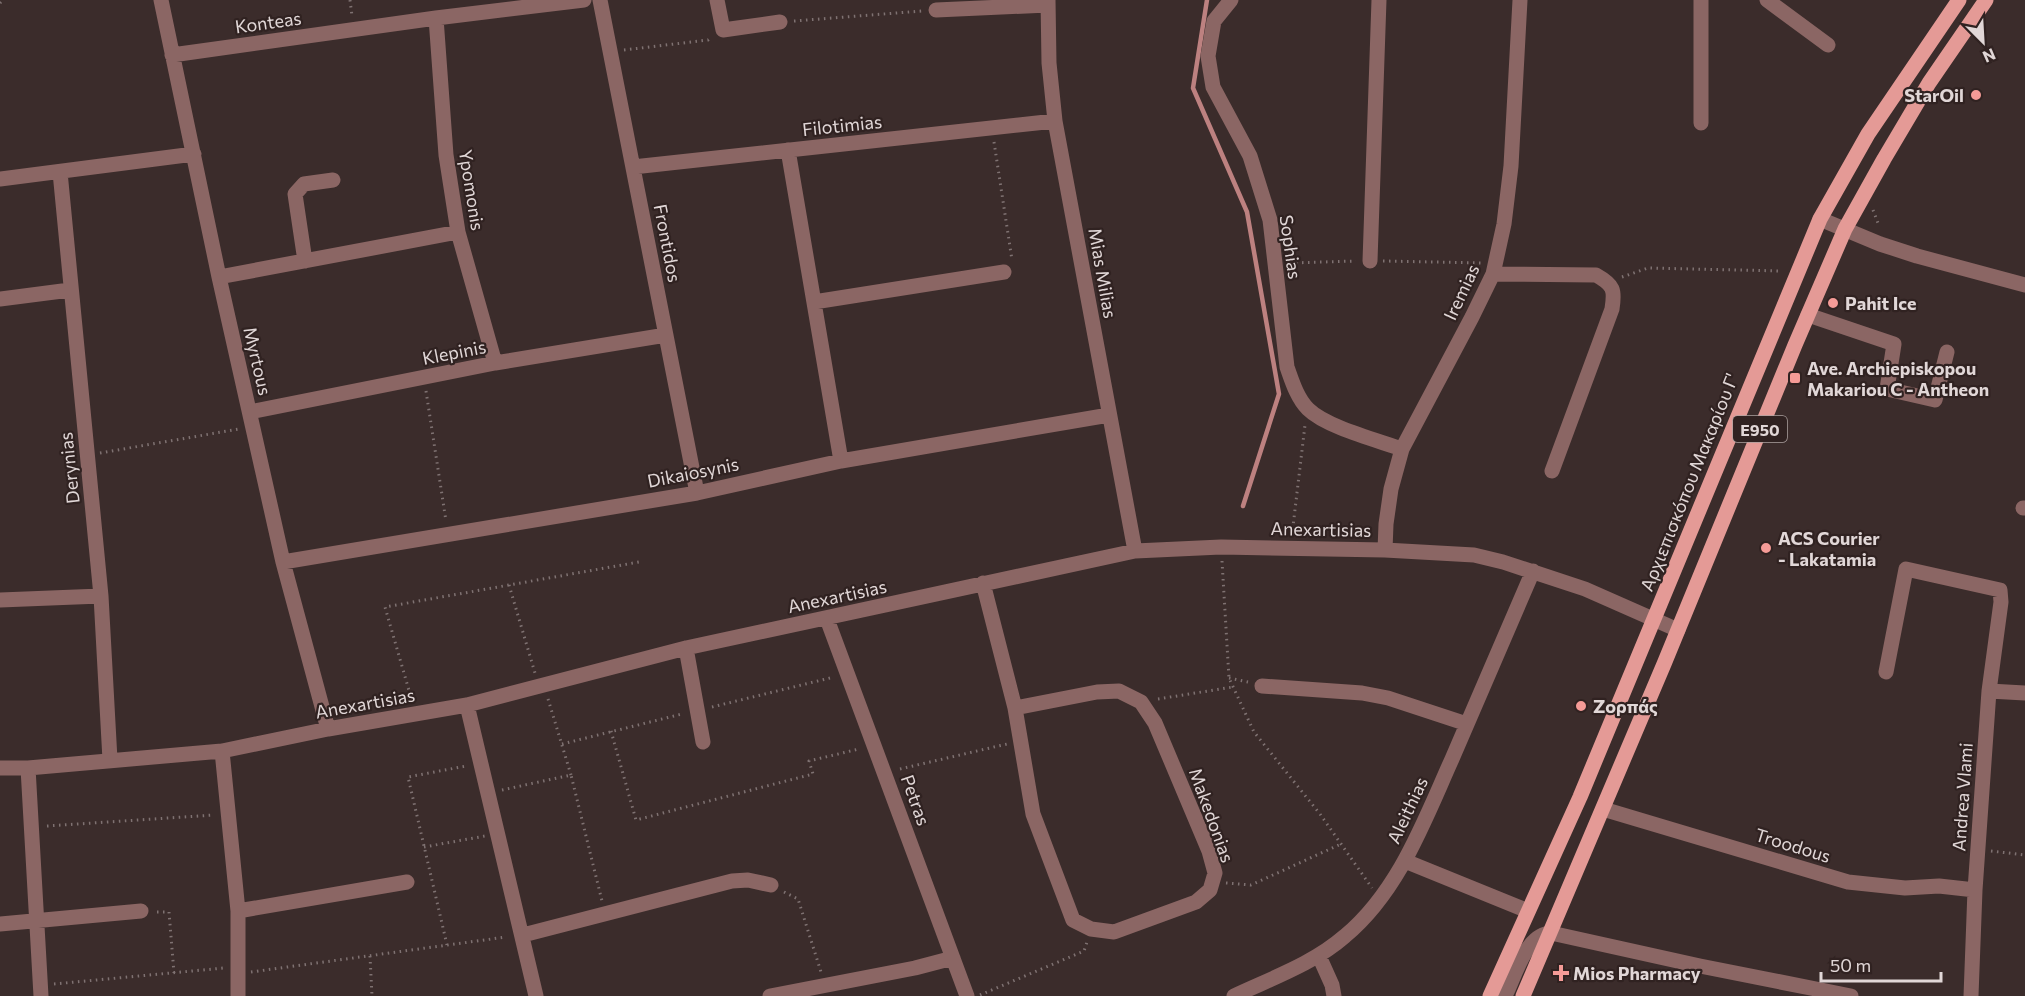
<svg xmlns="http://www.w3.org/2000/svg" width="2025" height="996" font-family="Commissioner,sans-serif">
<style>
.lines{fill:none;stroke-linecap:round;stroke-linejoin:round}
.stream{stroke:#bd8180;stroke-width:4.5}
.path{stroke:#7f7272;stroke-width:3;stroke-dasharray:1.5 4.5;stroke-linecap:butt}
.minor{stroke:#8b6664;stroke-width:15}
.major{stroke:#e49a96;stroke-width:15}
.poi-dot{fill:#f59b97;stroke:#302221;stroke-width:2}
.labels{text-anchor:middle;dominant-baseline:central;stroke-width:4.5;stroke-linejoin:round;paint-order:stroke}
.shield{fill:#302221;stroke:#aca1a0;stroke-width:1.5}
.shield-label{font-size:16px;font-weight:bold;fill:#e1d7d7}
.street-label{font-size:18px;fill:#e1d7d7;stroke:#302221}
.poi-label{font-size:18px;font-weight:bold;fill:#e1d7d7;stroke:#302221;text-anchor:start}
</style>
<rect width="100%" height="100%" fill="#3b2c2b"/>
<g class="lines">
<path class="stream" d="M1207,0l-14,88 54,124 32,182 -36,112"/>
<path class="path" d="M350,0l2,16
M0,3l3,-3
M794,21l128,-10
M624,50l84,-10 4,-3
M994,142l18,118
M1873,210l5,13 -2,3
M1383,261l99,2
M1290,263l66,-2
M1622,277l26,-9 134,3
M426,391l20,130
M100,453l139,-24
M1292,535l13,-110
M1222,561l7,117 25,54 66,82 52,74
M509,585l26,88
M1229,678l19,4
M548,699l23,76
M1158,699l75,-12
M412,701l-27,-94 254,-45
M712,707l122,-30
M611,731l25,89 177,-46 -4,-13 50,-12
M562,744l120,-30
M900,769l107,-25
M502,790l69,-15 31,126
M47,826l167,-11
M424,847l61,-11
M1991,851l34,4
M1226,883l25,2 90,-41
M784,892l14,7 23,73
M157,912h12l5,61
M447,945l-39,-168 58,-11
M370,956l2,40
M251,972l255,-35
M54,984l170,-16
M980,995l104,-44 3,-9"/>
<path class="minor" d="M161,0l58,277 64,285 45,167
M600,0l97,493
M717,0l6,30 57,-8
M1048,0l1,63 6,58 80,430
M1231,0l-17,21 -6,35 5,31 37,69 20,64 17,147c5,14 10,31 21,42 18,18 69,31 94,40
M1767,0l61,45
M936,10l112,-5
M436,18l10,137 12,77 37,131
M172,55l264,-37 148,-18
M1701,123v-123
M788,150l53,311
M633,167l422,-46
M60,172l41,424 9,164
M0,179l194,-25
M1820,219l60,25 37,12 108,29
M305,261l-10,-67 9,-10 29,-4
M1370,261l9,-261
M1493,274l103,1c18,10 19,15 16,34l-60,162
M219,277l239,-45
M0,299l70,-9
M814,302l190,-30
M1808,315l86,29 -7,45 48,11 12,-48
M250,412l245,-49 171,-28
M2023,508h2
M1385,550l1,-26 5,-35 11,-40 70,-132 21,-43 11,-50 7,-58 9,-166
M283,562l414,-69 144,-32 268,-46
M983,583l32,125 18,106 40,106 18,9 23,3 82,-30 14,-12 5,-17 -6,-22 -54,-128 -14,-21 -22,-11 -22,1 -82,16
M0,600l101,-4
M827,619l140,377
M686,648l17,94
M1886,672l20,-103 94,21 1,12 -12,89 -14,199 -4,106
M1262,686l100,7 26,5 79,26
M1989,691l36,2
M467,705l69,291
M222,751l16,160v85
M0,768h28l194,-17 106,-22 139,-24 219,-57 449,-97 86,-4 164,3 89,5 29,7 82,27 93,41
M28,768l13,228
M1603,809l245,73 57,6 34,-2 36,4
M1405,861l123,50
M238,911l169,-29
M0,924l141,-13
M523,935l209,-54 16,-1 23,5
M1319,956l13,29 2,11
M770,996l145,-28 38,-10
M1234,996c38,-18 79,-32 111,-60 54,-45 79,-115 107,-177 27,-63 54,-125 81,-188
M1505,996c10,-20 21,-62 46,-63l149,33 151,30"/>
<path class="major" d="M1490,996l90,-199 240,-578 48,-85 91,-134
M1523,996l141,-332 131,-319 50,-116 39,-70 45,-76 57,-83"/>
</g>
<g class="poi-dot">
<circle cx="1976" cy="95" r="6"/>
<circle cx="1833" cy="303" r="6"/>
<rect x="1789" y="372" width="12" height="12" rx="3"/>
<circle cx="1766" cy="548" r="6"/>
<circle cx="1581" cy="706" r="6"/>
<path d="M1558 964h6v6h6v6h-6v6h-6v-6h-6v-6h6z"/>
</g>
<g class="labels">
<rect class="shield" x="1733" y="416" width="54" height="26" rx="4.5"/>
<g class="shield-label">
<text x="1760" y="429">E950</text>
</g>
<g class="street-label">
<text transform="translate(268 22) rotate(-8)">Konteas</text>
<text transform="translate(842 125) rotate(-6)">Filotimias</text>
<text transform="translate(472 190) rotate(81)">Ypomonis</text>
<text transform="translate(668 243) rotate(79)">Frontidos</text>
<text transform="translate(1291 247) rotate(82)">Sophias</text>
<text transform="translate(1103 273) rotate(80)">Mias Milias</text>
<text transform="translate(1461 292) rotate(-65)">Iremias</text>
<text transform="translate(454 352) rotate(-11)">Klepinis</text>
<text transform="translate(258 361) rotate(77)">Myrtous</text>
<text transform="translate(69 468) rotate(-96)">Derynias</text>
<text transform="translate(693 472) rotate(-11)">Dikaiosynis</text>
<text transform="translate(1689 482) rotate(-68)">Αρχιεπισκόπου Μακαρίου Γ'</text>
<text transform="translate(1321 529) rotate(1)">Anexartisias</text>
<text transform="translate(837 596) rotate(-12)">Anexartisias</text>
<text transform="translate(365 703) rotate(-10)">Anexartisias</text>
<text transform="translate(1962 797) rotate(-86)">Andrea Vlami</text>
<text transform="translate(916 800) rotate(70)">Petras</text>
<text transform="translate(1407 810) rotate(-65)">Aleithias</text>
<text transform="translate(1212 815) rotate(70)">Makedonias</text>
<text transform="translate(1793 845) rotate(17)">Troodous</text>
</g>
<g class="poi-label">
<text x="1964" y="95" text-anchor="end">StarOil</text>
<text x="1845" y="303">Pahit Ice</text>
<text x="1807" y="368">Ave. Archiepiskopou<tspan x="1807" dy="21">Makariou C - Antheon</tspan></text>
<text x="1778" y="538">ACS Courier<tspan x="1778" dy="21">- Lakatamia</tspan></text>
<text x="1593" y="706">Ζορπάς</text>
<text x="1573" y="973">Mios Pharmacy</text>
</g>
</g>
<g transform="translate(1983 42) rotate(156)" stroke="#302221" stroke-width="4.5" paint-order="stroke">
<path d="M0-4.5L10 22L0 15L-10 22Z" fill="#e1d7d7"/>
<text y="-9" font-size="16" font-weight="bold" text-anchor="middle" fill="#e1d7d7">N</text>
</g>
<path d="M1821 972v9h120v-9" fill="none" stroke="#e1d7d7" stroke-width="3"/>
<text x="1830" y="972" font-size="18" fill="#e1d7d7" stroke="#302221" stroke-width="4.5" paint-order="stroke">50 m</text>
</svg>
